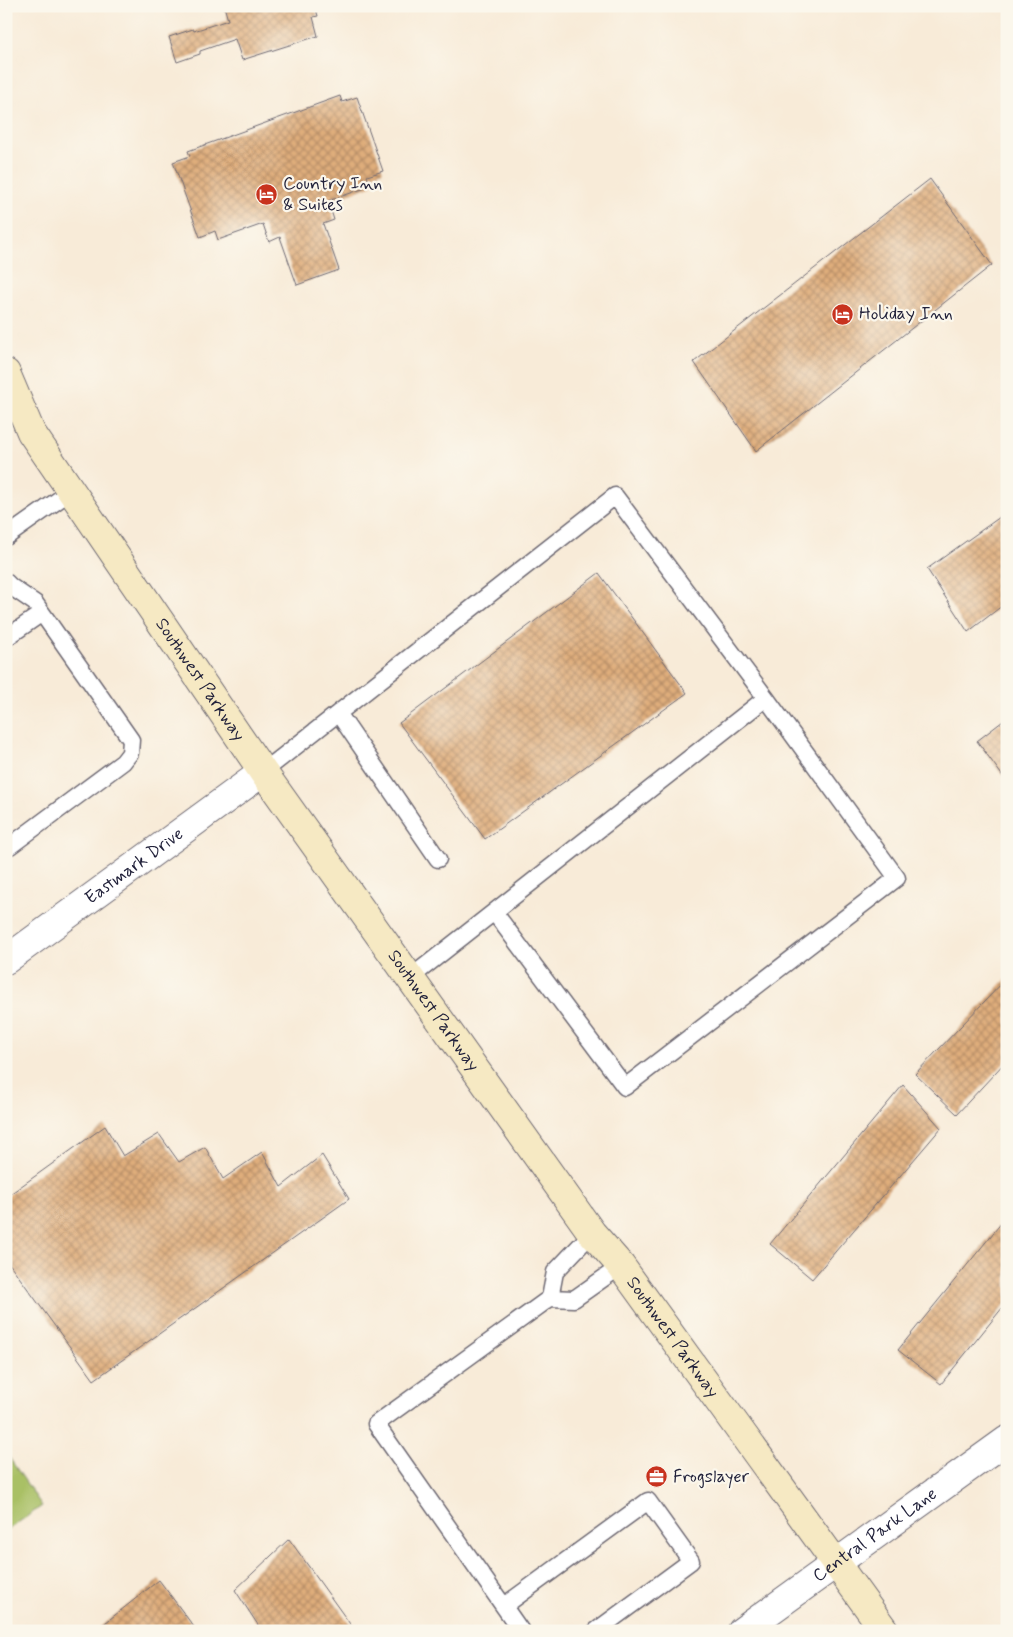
<svg xmlns="http://www.w3.org/2000/svg" width="1013" height="1637" font-family="Mynerve,sans-serif">
<style>
.green{fill:#a9c065;stroke:#667150}
.building{fill:url(#building-cross-hatch)}
.lines{fill:none;stroke-linecap:round;stroke-linejoin:round}
.lane-casing{stroke:#6d6872;stroke-width:19}
.street-casing{stroke:#6d6872;stroke-width:30}
.secondary-casing{stroke:#6d6872;stroke-width:30}
.lane{stroke:#fff;stroke-width:16}
.street{stroke:#fff;stroke-width:28}
.secondary{stroke:#f6e9c3;stroke-width:28}
.labels{text-anchor:middle;dominant-baseline:central;stroke-width:4.5;stroke-linejoin:round;paint-order:stroke}
.poi-label{font-size:18px;fill:#22223b;stroke:#fbf7ec;text-anchor:start}
.street-label{font-size:18px;fill:#22223b;stroke:#fbf7ec}
</style>
<defs>
<pattern id="building-cross-hatch" width="8" height="8" patternUnits="userSpaceOnUse" patternTransform="scale(1.25)"><rect width="8" height="8" fill="#dfad7b"/><path d="M0 0l8 8M0 8l8-8" fill="none" stroke="#b48c66"/></pattern>
</defs>
<rect width="100%" height="100%" fill="#fbf7ec"/>
<filter id="ink" filterUnits="userSpaceOnUse"><feTurbulence type="fractalNoise" baseFrequency=".02" numOctaves="2"/><feDisplacementMap in="SourceGraphic" scale="10" xChannelSelector="R" yChannelSelector="G"/><feConvolveMatrix kernelMatrix="1 2 1 2 8 2 1 2 1" color-interpolation-filters="sRGB"/></filter>
<filter id="wash" filterUnits="userSpaceOnUse"><feTurbulence type="fractalNoise" baseFrequency=".0096" numOctaves="4" result="noise"/><feDisplacementMap in="SourceGraphic" scale="20" xChannelSelector="R" yChannelSelector="G"/><feGaussianBlur stdDeviation="1.12" result="paint"/><feColorMatrix in="noise" values="0 0 0 0 0 0 0 0 0 0 0 0 0 0 0 0 0 1.4 0 .05"/><feComposite in="paint" operator="in"/></filter>
<g filter="url(#wash)">
<rect width="100%" height="100%" fill="#f8ebd8"/>
<path class="green" d="M6,1453l36,53 -36,25z"/>
<g id="blocks">
<path class="building" d="M224,6h91l3,10 -5,1 5,19 -76,24 -7,-21 -35,12v3l-23,8 -8,-25 24,-8 1,2 34,-11z
M340,96l2,6 15,-5 26,74 -16,5 4,10 -43,15 6,19 -11,4 16,46 -42,15 -17,-48 -11,5 -6,-18 -45,16 -3,-9 -15,6 -27,-75 17,-6 -2,-5z
M930,179l62,86 -236,186 -62,-89z
M1007,512v90l-39,30 -41,-63z
M599,573l88,120 -202,146 -86,-116z
M1007,718v64l-30,-41z
M1007,978v82l-50,54 -42,-40z
M903,1085l38,43 -129,151 -42,-35z
M105,1126l18,30 36,-22 20,28 26,-15 18,32 39,-27 19,35 41,-32 27,44 -255,181 -88,-121v-62z
M1007,1216v86l-66,82 -43,-34z
M289,1539l66,92h-93l-27,-41z
M159,1580l38,51h-102z"/>
</g>
</g>
<g filter="url(#ink)">
<use href="#blocks" fill-opacity="0" stroke="#6d6872" stroke-width="1"/>
<g class="lines">
<defs>
<path id="lane" d="M6,537l65,-46
M6,582l4,4 25,17 96,137 -1,13 -7,9 -113,84h-4
M6,638l36,-25
M338,713l100,146
M263,772l352,-276 151,202 131,180 -272,209 -131,-175
M410,978l356,-280
M550,1298l5,-26 37,-39
M504,1606l144,-105 43,60 -95,70
M521,1631l-145,-207 174,-126 24,1 47,-33"/>
<g id="street">
<path id="s1" d="M6,960l257,-188"/>
<path id="s2" d="M742,1631l265,-191"/>
</g>
<g id="secondary">
<path id="s3" d="M6,373l25,59 232,340 329,461 29,33 264,365"/>
</g>
</defs>
<use href="#lane" class="lane-casing"/>
<use href="#street" class="street-casing"/>
<use href="#secondary" class="secondary-casing"/>
<use href="#lane" class="lane"/>
<use href="#street" class="street"/>
<use href="#secondary" class="secondary"/>
</g>
</g>
<defs>
<symbol id="hotel-disc" viewBox="-11 -11 22 22"><circle r="9.5" fill="#c8321e" stroke="#fbf7ec"/><path d="M-6-4.5h1.5V1H6V5H4.5V3h-9V5H-6ZM-4 0a1.8 1.8 0 1 1 3.6 0ZM.5 0V-2.5h3Q6-2.5 6 0Z" fill="#fff"/></symbol>
<symbol id="office-disc" viewBox="-11 -11 22 22"><circle r="9.5" fill="#c8321e" stroke="#fbf7ec"/><path d="M-6-3h4V-5.5h4V-3h4V5H-6ZM-1-4.5V-3h2v-1.5ZM-6 0V1H6V0Z" fill="#fff"/></symbol>
</defs>
<g fill-rule="evenodd">
<use href="#hotel-disc" x="254" y="182" width="25" height="25"/>
<use href="#hotel-disc" x="830" y="302" width="25" height="25"/>
<use href="#office-disc" x="644" y="1464" width="25" height="25"/>
</g>
<g class="labels">
<g class="poi-label">
<text x="283" y="184">Country Inn<tspan x="283" dy="21">&amp; Suites</tspan></text>
<text x="859" y="314">Holiday Inn</text>
<text x="673" y="1477">Frogslayer</text>
</g>
<g class="street-label">
<text stroke="none"><textPath href="#s3" startOffset="364">Southwest Parkway</textPath></text>
<text stroke="none"><textPath href="#s1" startOffset="159">Eastmark Drive</textPath></text>
<text stroke="none"><textPath href="#s3" startOffset="769">Southwest Parkway</textPath></text>
<text stroke="none"><textPath href="#s3" startOffset="1174">Southwest Parkway</textPath></text>
<text stroke="none"><textPath href="#s2" startOffset="164">Central Park Lane</textPath></text>
</g>
</g>
<rect width="1013" height="1637" fill="none" stroke="#fbf7ec" stroke-width="25"/>
</svg>
